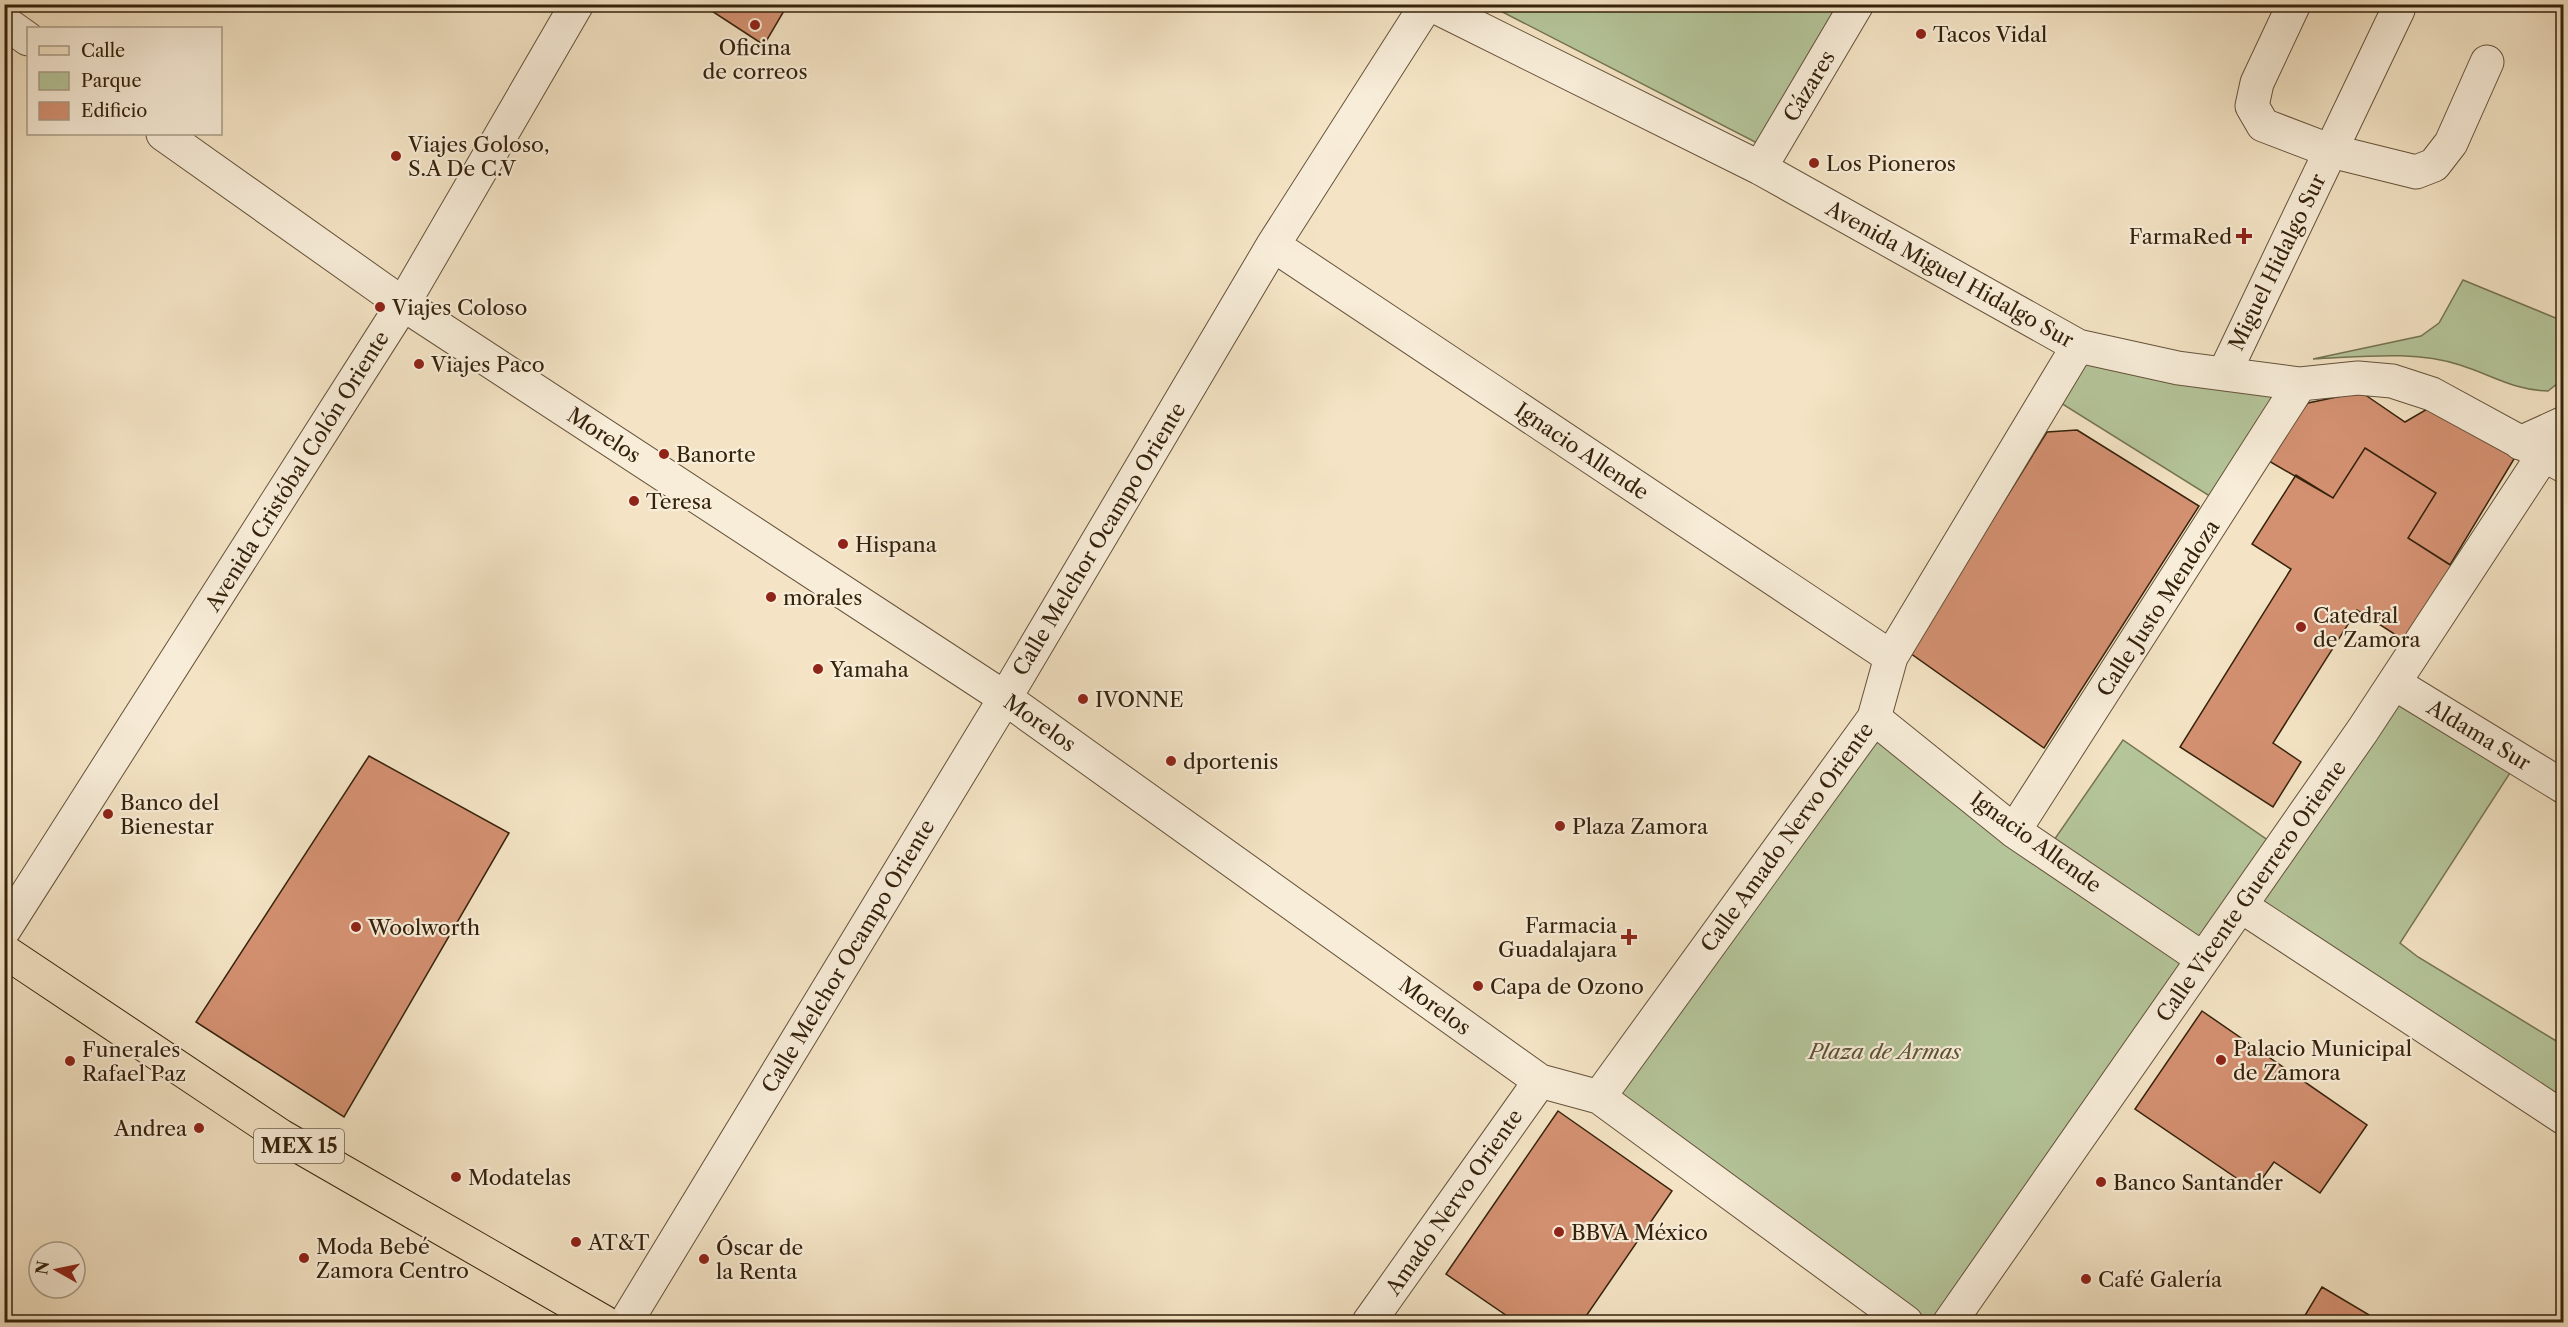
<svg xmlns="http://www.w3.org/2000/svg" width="2568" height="1327" font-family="'Libre Caslon Text',serif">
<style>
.green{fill:#b5c59a;stroke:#757452;stroke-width:1.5}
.building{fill:#d49172;stroke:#35220b;stroke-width:1.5}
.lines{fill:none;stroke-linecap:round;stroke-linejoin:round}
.minor-casing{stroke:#65523a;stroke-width:35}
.major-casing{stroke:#35220b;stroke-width:35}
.minor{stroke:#f8edd9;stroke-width:33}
.major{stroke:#f4e4c5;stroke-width:33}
.poi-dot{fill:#8f2418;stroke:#f8edd9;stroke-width:2}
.labels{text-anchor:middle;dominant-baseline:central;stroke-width:4.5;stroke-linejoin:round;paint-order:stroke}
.shield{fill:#f8edd9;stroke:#705f49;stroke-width:1.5}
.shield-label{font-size:20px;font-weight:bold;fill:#35220b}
.poi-label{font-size:21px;fill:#35220b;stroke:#f8edd9;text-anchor:start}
.street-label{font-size:21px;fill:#35220b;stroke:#f8edd9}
.park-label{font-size:21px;font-style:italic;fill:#5b5336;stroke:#f8edd9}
</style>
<rect width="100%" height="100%" fill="#f4e4c5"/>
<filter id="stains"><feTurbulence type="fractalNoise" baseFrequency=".00333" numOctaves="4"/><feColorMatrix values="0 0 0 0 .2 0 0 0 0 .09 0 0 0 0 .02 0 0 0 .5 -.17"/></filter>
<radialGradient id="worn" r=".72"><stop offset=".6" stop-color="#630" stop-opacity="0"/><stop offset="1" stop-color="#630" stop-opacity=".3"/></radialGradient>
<path class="green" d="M1489,5h352l-82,139z
M2463,280l100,41v58l-15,12c-35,-1 -56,-16 -88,-26 -46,-15 -99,-8 -147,-6l108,-23 18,-13z
M2078,346l222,38 -76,121 -176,-110z
M2405,690l114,69 -119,184 18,14 145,88v73l-313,-206z
M1874,718l176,128 73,-106 149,103 -69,116 -263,363h-34l-307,-225z"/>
<path class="building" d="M701,4h87l-24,41z
M2361,392l44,30 29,-17 86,44 -70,116 -42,-27 28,-45 -71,-45 -32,50 -71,-41 46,-54z
M2077,430l122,76 -155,242 -134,-95 137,-221z
M2365,448l71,45 -28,45 49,31 -47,75 -53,-34 -84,133 28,19 -28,45 -93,-60 111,-178 -39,-25 44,-69 37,23z
M369,756l140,77 -165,284 -148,-95z
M2202,1011l165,114 -47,68 -46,-31 -20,28 -119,-81z
M1558,1111l114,80 -90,131h-66l-70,-48z
M2322,1287l59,35h-80z"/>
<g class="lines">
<defs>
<path id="minor" d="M1430,4l330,164 318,178 100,22 122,16 58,-6 34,3 40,13 132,72
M2294,4l-37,79 -5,23 11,19 68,26 85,21 18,-7 17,-22 36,-81
M4,22l24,17
M163,134l240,170 602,394 535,383 59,16 307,225
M1760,168l97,-164
M1273,245l618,412
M2224,374l174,-364
M2520,443l44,-20
M2394,683l170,104
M1874,718l140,113 189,128
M2014,831l286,-447
M2241,906l323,212
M4,930l399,-626 174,-300
M1599,1097l275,-379 17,-61 187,-311
M626,1322l379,-624 268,-453 154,-241
M1369,1322l171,-241
M1950,1322l413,-592 181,-276"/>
<path id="major" d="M4,951l277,185 323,186"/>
</defs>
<use href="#minor" class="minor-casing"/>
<use href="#major" class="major-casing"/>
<use href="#minor" class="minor"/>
<use href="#major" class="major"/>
</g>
<g class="poi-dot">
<circle cx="755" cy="25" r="6"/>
<circle cx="1921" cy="34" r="6"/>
<circle cx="396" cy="156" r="6"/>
<circle cx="1814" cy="163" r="6"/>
<path d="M2241 227h6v6h6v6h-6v6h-6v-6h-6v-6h6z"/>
<circle cx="380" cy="307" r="6"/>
<circle cx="419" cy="364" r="6"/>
<circle cx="664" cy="454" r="6"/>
<circle cx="634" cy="501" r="6"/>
<circle cx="843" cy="544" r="6"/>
<circle cx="771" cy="597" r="6"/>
<circle cx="2301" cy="627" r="6"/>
<circle cx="818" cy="669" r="6"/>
<circle cx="1083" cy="699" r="6"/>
<circle cx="1171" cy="761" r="6"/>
<circle cx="108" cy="814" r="6"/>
<circle cx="1560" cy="826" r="6"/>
<circle cx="356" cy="927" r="6"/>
<path d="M1626 928h6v6h6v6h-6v6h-6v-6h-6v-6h6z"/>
<circle cx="1478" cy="986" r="6"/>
<circle cx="2221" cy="1060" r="6"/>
<circle cx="70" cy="1061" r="6"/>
<circle cx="199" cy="1128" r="6"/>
<circle cx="456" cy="1177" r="6"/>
<circle cx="2101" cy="1182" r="6"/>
<circle cx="1559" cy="1232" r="6"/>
<circle cx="576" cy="1242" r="6"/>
<circle cx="304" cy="1258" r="6"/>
<circle cx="704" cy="1259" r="6"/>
<circle cx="2086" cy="1279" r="6"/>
</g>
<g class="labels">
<rect class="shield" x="254" y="1129" width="90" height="34" rx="4.5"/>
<g class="shield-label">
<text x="299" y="1146">MEX 15</text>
</g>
<g class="poi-label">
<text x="1933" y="34">Tacos Vidal</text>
<text x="755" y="47" text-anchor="middle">Oficina<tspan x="755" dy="24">de correos</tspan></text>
<text x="408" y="144">Viajes Goloso,<tspan x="408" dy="24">S.A De C.V</tspan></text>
<text x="1826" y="163">Los Pioneros</text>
<text x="2232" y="236" text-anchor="end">FarmaRed</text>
<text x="392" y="307">Viajes Coloso</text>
<text x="431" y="364">Viajes Paco</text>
<text x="676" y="454">Banorte</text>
<text x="646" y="501">Teresa</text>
<text x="855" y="544">Hispana</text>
<text x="783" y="597">morales</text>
<text x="2313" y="615">Catedral<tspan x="2313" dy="24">de Zamora</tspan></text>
<text x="830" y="669">Yamaha</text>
<text x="1095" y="699">IVONNE</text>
<text x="1183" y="761">dportenis</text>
<text x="120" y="802">Banco del<tspan x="120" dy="24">Bienestar</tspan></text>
<text x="1572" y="826">Plaza Zamora</text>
<text x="1617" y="925" text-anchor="end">Farmacia<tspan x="1617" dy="24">Guadalajara</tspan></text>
<text x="368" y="927">Woolworth</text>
<text x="1490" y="986">Capa de Ozono</text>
<text x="2233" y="1048">Palacio Municipal<tspan x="2233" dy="24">de Zamora</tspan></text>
<text x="82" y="1049">Funerales<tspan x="82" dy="24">Rafael Paz</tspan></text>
<text x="187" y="1128" text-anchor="end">Andrea</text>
<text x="468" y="1177">Modatelas</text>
<text x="2113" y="1182">Banco Santander</text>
<text x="1571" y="1232">BBVA México</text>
<text x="588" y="1242">AT&amp;T</text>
<text x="316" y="1246">Moda Bebé<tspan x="316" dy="24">Zamora Centro</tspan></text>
<text x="716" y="1247">Óscar de<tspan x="716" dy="24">la Renta</tspan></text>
<text x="2098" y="1279">Café Galería</text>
</g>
<g class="street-label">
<text transform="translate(1809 86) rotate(-59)">Cázares</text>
<text transform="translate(2277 262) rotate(-64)">Miguel Hidalgo Sur</text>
<text transform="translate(1950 274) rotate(29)">Avenida Miguel Hidalgo Sur</text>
<text transform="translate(604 435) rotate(33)">Morelos</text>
<text transform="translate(1582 451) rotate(34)">Ignacio Allende</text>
<text transform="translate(297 471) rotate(-58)">Avenida Cristóbal Colón Oriente</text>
<text transform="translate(1099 539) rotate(-59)">Calle Melchor Ocampo Oriente</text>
<text transform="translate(2158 608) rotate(-57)">Calle Justo Mendoza</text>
<text transform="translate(1040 723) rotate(35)">Morelos</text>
<text transform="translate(2479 735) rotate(31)">Aldama Sur</text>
<text transform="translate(1787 837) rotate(-54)">Calle Amado Nervo Oriente</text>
<text transform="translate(2036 842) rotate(36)">Ignacio Allende</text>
<text transform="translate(2251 891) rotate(-55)">Calle Vicente Guerrero Oriente</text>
<text transform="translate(848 956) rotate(-59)">Calle Melchor Ocampo Oriente</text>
<text transform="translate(1435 1006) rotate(36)">Morelos</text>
<text transform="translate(1454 1202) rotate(-55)">Amado Nervo Oriente</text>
</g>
<g class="park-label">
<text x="1885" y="1051">Plaza de Armas</text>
</g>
</g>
<rect width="2568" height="1327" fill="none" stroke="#f4e4c5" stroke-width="24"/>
<rect x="6" y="6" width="2556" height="1315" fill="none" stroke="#35220b" stroke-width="3"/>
<rect x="12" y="12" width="2544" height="1303" fill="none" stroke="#35220b" stroke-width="1.5"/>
<rect x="27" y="27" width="195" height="108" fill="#f8edd9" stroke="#aa9c87" stroke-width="1.5"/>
<rect x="39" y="46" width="30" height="9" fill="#f4e4c5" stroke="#aa9c87" stroke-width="1.5"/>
<text x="81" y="57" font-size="18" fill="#35220b">Calle</text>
<rect x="39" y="72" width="30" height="18" fill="#b5c59a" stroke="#aa9c87" stroke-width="1.5"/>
<text x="81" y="87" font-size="18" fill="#35220b">Parque</text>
<rect x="39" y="102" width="30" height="18" fill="#d49172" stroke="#aa9c87" stroke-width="1.5"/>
<text x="81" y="117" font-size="18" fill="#35220b">Edificio</text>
<g transform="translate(57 1270) rotate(279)"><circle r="28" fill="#f8edd9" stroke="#aa9c87" stroke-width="1.5"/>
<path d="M0-4.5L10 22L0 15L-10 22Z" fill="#8f2418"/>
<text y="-9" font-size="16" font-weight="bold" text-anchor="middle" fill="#35220b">N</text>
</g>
<rect width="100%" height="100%" filter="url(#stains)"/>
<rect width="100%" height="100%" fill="url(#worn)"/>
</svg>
